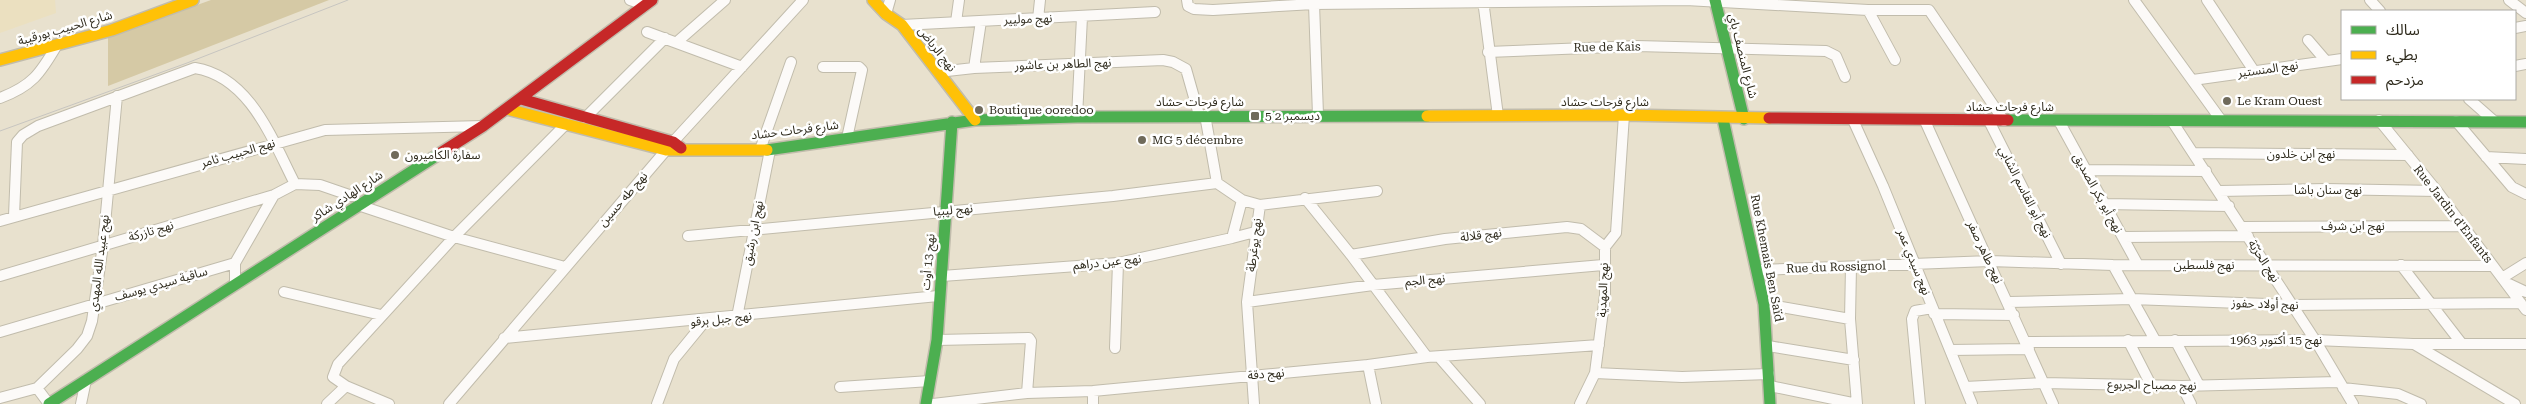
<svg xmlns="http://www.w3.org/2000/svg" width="2526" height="404" font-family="'Roboto Serif','Noto Sans Arabic',serif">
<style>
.built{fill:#ebe0c0}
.green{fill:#d5c9a5}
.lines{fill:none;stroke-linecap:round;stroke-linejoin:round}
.street-casing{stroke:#c1bcac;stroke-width:12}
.fast-casing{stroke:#c1bcac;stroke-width:14}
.slow-casing{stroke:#c1bcac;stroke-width:14}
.jam-casing{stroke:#c1bcac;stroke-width:14}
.street{stroke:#fcfaf8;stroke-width:10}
.fast{stroke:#4caf50;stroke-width:11}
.slow{stroke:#ffc107;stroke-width:11}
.jam{stroke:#c62828;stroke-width:11}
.tram{stroke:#c7c5c0;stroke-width:1}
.poi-dot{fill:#6f6a5a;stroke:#fff;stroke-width:2}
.labels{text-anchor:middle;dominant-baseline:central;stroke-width:5;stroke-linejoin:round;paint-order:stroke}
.street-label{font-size:12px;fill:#2e2a1c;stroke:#fff}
.poi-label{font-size:12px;fill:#2e2a1c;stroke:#fff;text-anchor:start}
</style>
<rect width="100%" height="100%" fill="#e8e1ce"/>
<path class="built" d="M0,0h55l1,13 -56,20z"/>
<path class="green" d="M211,0h118l-221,86v-49z"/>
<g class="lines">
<defs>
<path id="street" d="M630,0l15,5
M1187,0l1,6 6,3 19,1 101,-6 372,-4 182,10 27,50
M1483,0l15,116
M2134,0l87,120
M2207,0l47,71
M2370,0l10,11
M2509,0l17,13
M1314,4l4,111
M1868,10h61l75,111
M886,14l4,-14
M1038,19l2,-19
M956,22l3,-22
M902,25l253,-13
M2515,28l11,-2
M647,32l95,35
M2308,40l18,21
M677,42l48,-42
M1488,52l149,-6 189,5 10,5 9,21
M2515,66l11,-2
M823,67h36l3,3 -15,68
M974,68l7,-47
M938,72l36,-4 189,-8 10,2 13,7 13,46
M2193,80l149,-21
M0,98c32,-12 40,-24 57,-53
M2469,99l25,22
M1205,115l12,68 25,17 18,5 117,-14
M1077,117l5,-100
M585,118l80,-80
M1853,120l30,66 89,218
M2379,120l58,71 89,119
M1925,121l128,283
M1989,121l72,143
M2059,121l79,144
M2172,121l143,219 38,64
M2456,121l56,66 14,7
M760,150l31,-88
M2194,153l214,2
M2486,157l40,2
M2085,170l121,1
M295,184l25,1 32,11
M2219,191l107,-2 111,2
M1305,198l46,57 76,102
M2104,204l125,2
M358,205l96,32 111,30
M0,221l325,-91 158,-4
M2242,227l221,-1
M688,236l425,-40 104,-13
M2123,237l125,-1
M1232,238l23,-6
M1351,255l94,-16 122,-12 14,2 24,18
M2113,265l42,75
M2401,265l61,79
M1851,267l-1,52 7,85
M1758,270l232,-9 123,4 380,1
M0,276l274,-81 21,-11c-23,-45 -45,-107 -100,-116l-157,58 -15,9 -6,7 -3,74
M942,276l176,-13 114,-25 10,-38
M2502,278l24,-15
M235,284v-21l39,-68
M2509,284l17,8
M284,292l97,23
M1247,302l126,-17 230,-20
M2009,302l123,-3 160,6 229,-2
M1764,304l86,15
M1934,314l80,1
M737,317l33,-167
M0,332l235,-69
M504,338l434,-42
M937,340l92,-2 2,3 -4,52
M2128,340l23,45
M2175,340l24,45
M2025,342l290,-2 98,4h113
M2414,344l101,60
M1768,346l86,14
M1115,348l3,-85
M1950,350l79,-1
M1439,357l41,47
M1368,365l8,39
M1595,373l87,4 87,-3
M1770,386l87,18
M2182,386l9,18
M840,387l90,-6
M1965,387l79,-4 138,3 156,-4
M2343,388l55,6 23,10
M1093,391v13
M0,398l37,-10
M49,404l-12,-16 40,-39 10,-13 5,-15 11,-76 14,-149
M81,404l5,-24
M327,404l19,-18
M389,404l-43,-18 -13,-9 5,-13 116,-127 112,-113
M449,404l224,-262 130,-142
M657,404l17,-45 32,-39
M933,404l94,-11 66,-2 275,-26 59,-8 172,-12
M1254,404l-7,-102 13,-97
M1580,404l15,-31 10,-78v-48l11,-14 8,-118
M1920,404l-8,-85 3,-8 17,-3"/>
<path id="fast" d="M1715,0l29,119
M1723,119l41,185 6,100
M2008,120l518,2
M767,150l208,-30 102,-3 350,-1
M49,404l390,-250
M926,404l11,-64 15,-218"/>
<path id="slow" d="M873,0l13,14 16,11 73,95
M0,60l112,-30 81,-30
M507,109l159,41h101
M1427,116l197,-1 145,3"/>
<path id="jam" d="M521,99l152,43 8,6
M1769,118l239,2
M439,154l44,-28 169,-126"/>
</defs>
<use href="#street" class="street-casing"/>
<use href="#fast" class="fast-casing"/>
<use href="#slow" class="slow-casing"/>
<use href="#jam" class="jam-casing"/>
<use href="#street" class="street"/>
<use href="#fast" class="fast"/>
<use href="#slow" class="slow"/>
<use href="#jam" class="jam"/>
<path class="tram" d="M0,131l187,-68 161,-63"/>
</g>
<g class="poi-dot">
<circle cx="2227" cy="101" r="5"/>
<circle cx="979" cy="110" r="5"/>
<rect x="1250" y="111" width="10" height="10" rx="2.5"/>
<circle cx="1142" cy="140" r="5"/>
<circle cx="395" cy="155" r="5"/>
</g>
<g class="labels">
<g class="street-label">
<text transform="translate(1028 19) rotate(-2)">نهج موليير</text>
<text transform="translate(65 28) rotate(-16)">شارع الحبيب بورقيبة</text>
<text transform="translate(1607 47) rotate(-1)">Rue de Kais</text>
<text transform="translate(937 49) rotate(52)">نهج الرياض</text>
<text transform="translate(1743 56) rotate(76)">شارع المنصف باي</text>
<text transform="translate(1063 64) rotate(-2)">نهج الطاهر بن عاشور</text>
<text transform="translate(2268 69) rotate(-8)">نهج المنستير</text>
<text x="1200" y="102">شارع فرحات حشاد</text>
<text x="1605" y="102">شارع فرحات حشاد</text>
<text x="2010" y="107">شارع فرحات حشاد</text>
<text transform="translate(795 130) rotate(-7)">شارع فرحات حشاد</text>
<text transform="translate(238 153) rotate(-16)">نهج الحبيب ثامر</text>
<text x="2301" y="154">نهج ابن خلدون</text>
<text x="2328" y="190">نهج سنان باشا</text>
<text transform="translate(2025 192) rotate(63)">نهج أبو القاسم الشابي</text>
<text transform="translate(2098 193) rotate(61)">نهج أبو بكر الصديق</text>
<text transform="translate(347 196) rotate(-33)">شارع الهادي شاكر</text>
<text transform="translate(623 199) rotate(-49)">نهج طه حسين</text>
<text transform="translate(953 210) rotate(-5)">نهج ليبيا</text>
<text transform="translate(2453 214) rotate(52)">Rue Jardin d'Enfants</text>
<text x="2353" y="226">نهج ابن شرف</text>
<text transform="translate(151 231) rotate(-16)">نهج تازركة</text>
<text transform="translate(753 233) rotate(-79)">نهج ابن رشيق</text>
<text transform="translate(1481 235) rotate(-7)">نهج قلالة</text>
<text transform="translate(1254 245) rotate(-83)">نهج يوغرطة</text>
<text transform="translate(1985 252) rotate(65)">نهج طاهر صفر</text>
<text transform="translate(1767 258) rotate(79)">Rue Khemais Ben Saïd</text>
<text transform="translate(2264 261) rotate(57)">نهج الحرّيّة</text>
<text transform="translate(928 262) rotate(-85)">نهج 13 أوت</text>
<text transform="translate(1107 262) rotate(-6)">نهج عين دراهم</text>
<text transform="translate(1914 262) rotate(68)">نهج سيدي عمر</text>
<text transform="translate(99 263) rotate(-83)">نهج عبيد الله المهدي</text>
<text x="2204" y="265">نهج فلسطين</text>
<text transform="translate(1836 267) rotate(-2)">Rue du Rossignol</text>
<text transform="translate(1425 280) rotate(-5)">نهج الجم</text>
<text transform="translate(161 284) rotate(-16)">ساقية سيدي يوسف</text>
<text transform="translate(1603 290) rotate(-88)">نهج المهدية</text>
<text transform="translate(2265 304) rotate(2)">نهج أولاد حفوز</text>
<text transform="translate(721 319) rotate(-6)">نهج جبل برقو</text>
<text x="2276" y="340">نهج 15 أكتوبر 1963</text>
<text transform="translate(1266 374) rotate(-5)">نهج دقة</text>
<text transform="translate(2152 385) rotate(1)">نهج مصباح الجربوع</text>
</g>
<g class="poi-label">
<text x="2237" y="101">Le Kram Ouest</text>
<text x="989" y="110">Boutique ooredoo</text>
<text x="1265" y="116">5 ديسمبر 2</text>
<text x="1152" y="140">MG 5 décembre</text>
<text x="405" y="155">سفارة الكاميرون</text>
</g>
</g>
<rect x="2341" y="10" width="175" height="90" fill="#ffffff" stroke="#abaaa4"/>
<rect x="2351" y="26" width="25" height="8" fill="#4caf50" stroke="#abaaa4"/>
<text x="2386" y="35" font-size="15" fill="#2e2a1c">سالك</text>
<rect x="2351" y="51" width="25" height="8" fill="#ffc107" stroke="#abaaa4"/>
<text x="2386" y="60" font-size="15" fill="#2e2a1c">بطيء</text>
<rect x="2351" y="76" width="25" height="8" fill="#c62828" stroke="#abaaa4"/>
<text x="2386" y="85" font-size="15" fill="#2e2a1c">مزدحم</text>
</svg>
